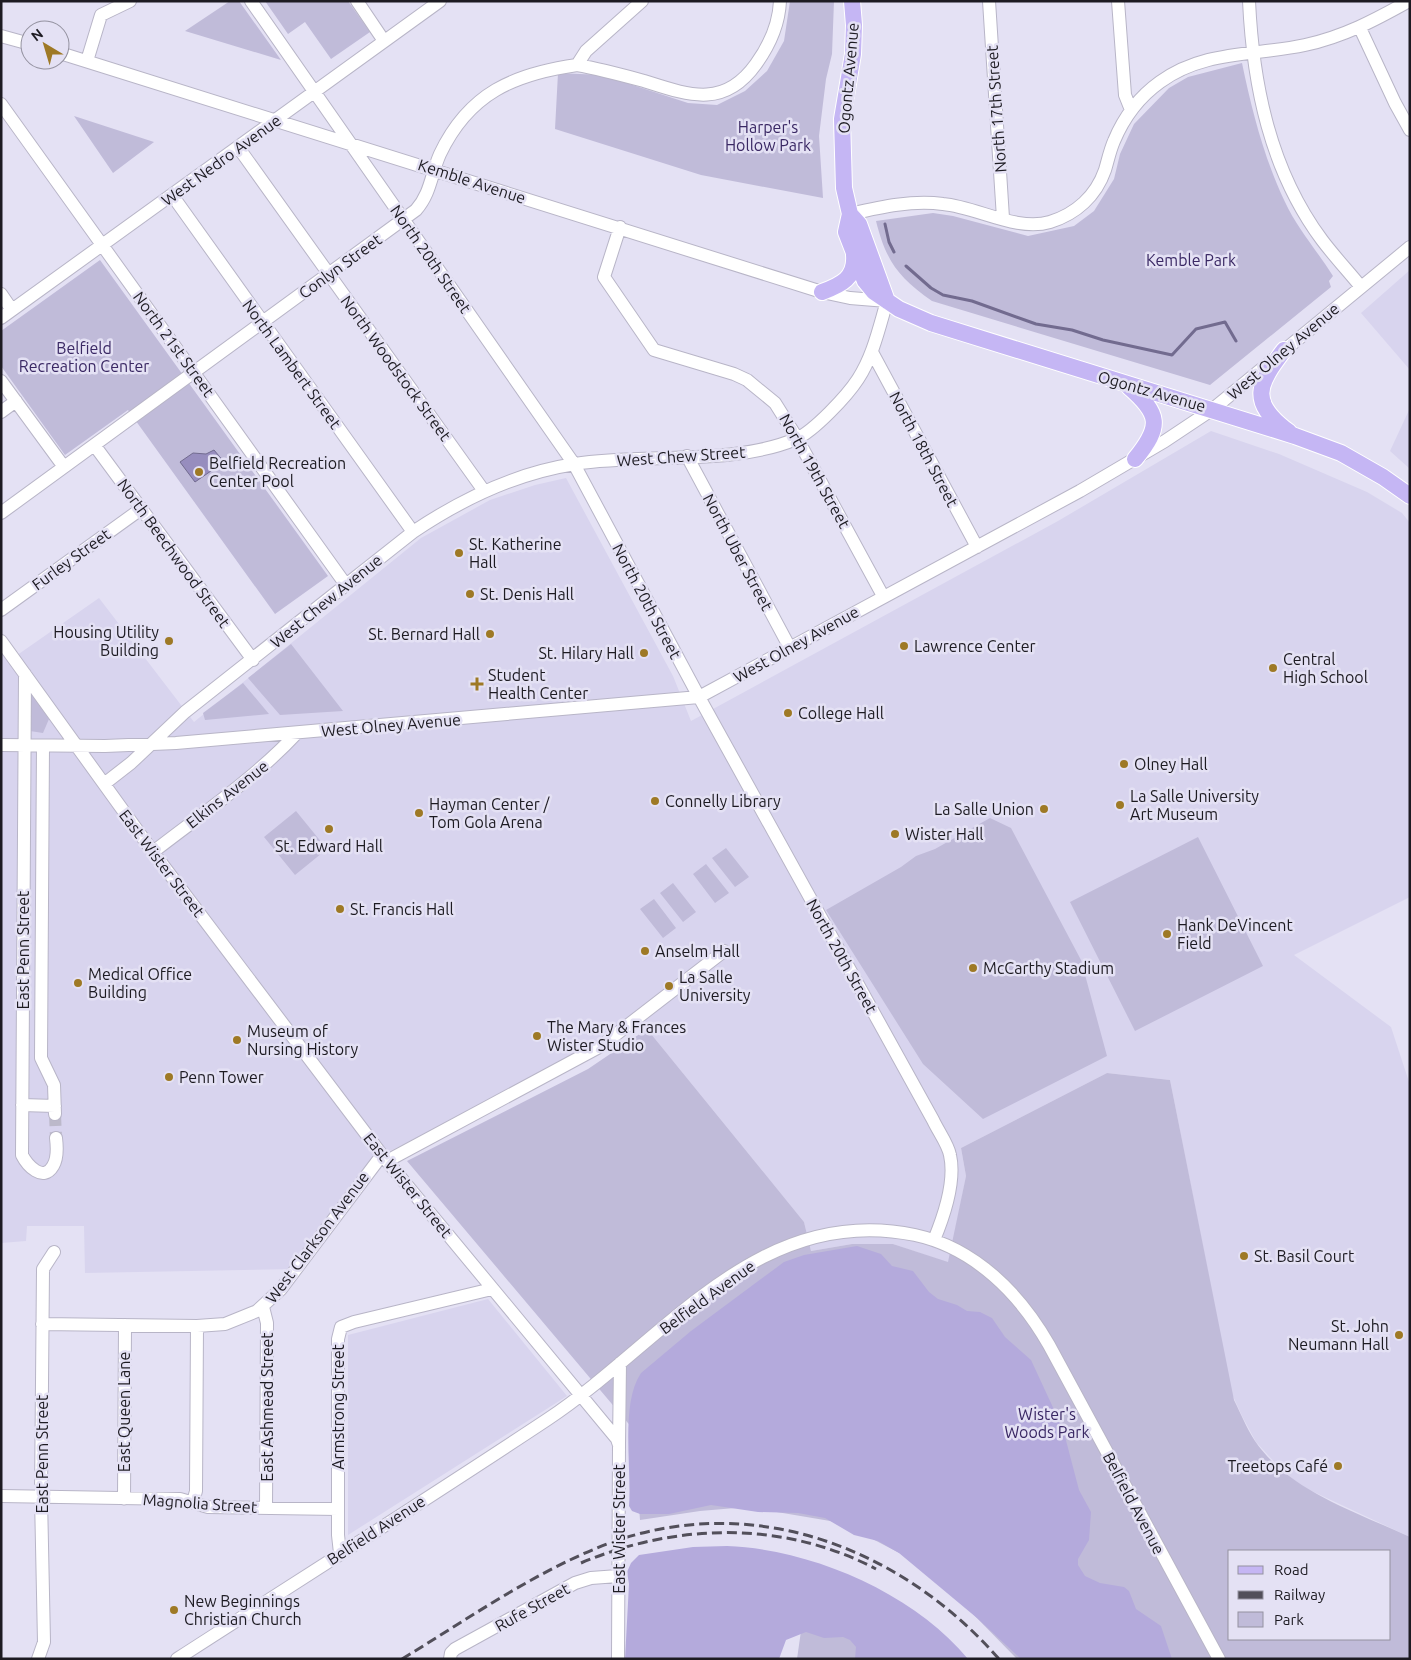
<svg xmlns="http://www.w3.org/2000/svg" width="1411" height="1660" font-family="Ubuntu,sans-serif">
<style>
.built{fill:#d8d4ee}
.green{fill:#c0bbd9;fill-rule:evenodd}
.forest{fill:#b4aadc}
.water{fill:#978dbe;stroke:#726b8f}
.lines{fill:none;stroke-linecap:round;stroke-linejoin:round}
.stream{stroke:#726b8f;stroke-width:3}
.minor-tunnel{stroke:#bcb9ca;stroke-width:12;stroke-dasharray:12 6;stroke-linecap:butt}
.minor-casing{stroke:#b8b5c7;stroke-width:14}
.major-casing{stroke:#fff;stroke-width:18}
.minor{stroke:#fff;stroke-width:12}
.major{stroke:#c5b6f4;stroke-width:16}
.rail{stroke:#524f5a;stroke-width:3;stroke-dasharray:10 5;stroke-linecap:butt}
.poi-dot{fill:#9e7925;stroke:#e4e1f4;stroke-width:2}
.labels{text-anchor:middle;dominant-baseline:central;stroke-width:5;stroke-linejoin:round;paint-order:stroke}
.street-label{font-size:16px;fill:#1d1b22;stroke:#e4e1f4}
.park-label{font-size:16px;fill:#3a2864;stroke:#e4e1f4}
.poi-label{font-size:16px;fill:#1d1b22;stroke:#e4e1f4;text-anchor:start}
</style>
<rect width="100%" height="100%" fill="#e4e1f4"/>
<path class="built" d="M1410,270v100l-49,-57z
M1410,408v61l-20,-18z
M1211,431l68,23 88,38 35,21 8,10v374l-116,58 97,72 19,58v452l-109,-51 -23,-20 -22,-24 -14,-26 -10,-22 -62,-314 -63,-7 -146,75 5,28 -17,87 -56,-19h-41l-41,7 -7,-29 -166,-204 -34,26 -222,111 -85,114 -212,4 -1,-47h-57l-1,15 -25,2v-602l12,17 86,-60 95,124 227,-184 69,-38 45,-15 31,-7 107,198 18,45 367,-200z
M488,1299l79,97 -219,139v-200z"/>
<path class="green" d="M230,1h9l42,59 -96,-29z
M265,1h83l22,31 -39,27 -26,-37 -17,12z
M790,1h44l-2,53 -6,25 -7,57 4,62 -122,-23 -146,-46 3,-56 44,2 86,28 29,2 28,-14 22,-20 17,-30z
M1242,63c10,48 22,95 43,139 12,26 33,50 48,74l-4,5 2,6 -121,98 -278,-84c-34,-24 -46,-40 -56,-80l57,-8 20,3 75,20 46,-10 20,-15 20,-32 6,-25 14,-30 35,-36 19,-11z
M74,116l80,26 -41,31z
M100,260l228,316 -53,38 -147,-204 -63,45 -64,-89v-35z
M291,644l52,67 -63,4 -32,-37z
M243,683l26,31 -64,6 -2,-7z
M30,691l19,28 -6,14 -13,-2z
M296,811l31,38 -32,26 -31,-38z
M990,818l21,10 70,132 26,96 -124,63 -60,-55 -97,-154 75,-43 15,-11 19,-7z
M1198,837l65,129 -128,65 -65,-129z
M726,848l23,29 -14,10 -23,-29z
M706,864l23,29 -14,10 -22,-29z
M673,883l23,29 -13,10 -23,-29z
M654,899l22,29 -13,10 -23,-29z
M647,1029l157,193 7,29 41,-7h41l55,18 18,-86 -5,-28 146,-75 63,7 64,320c7,14 13,29 21,41 35,51 102,71 155,96v122h-393l-89,-91 -86,-45 -95,-16 -47,4 -60,9 -7,-91 -226,-268 181,-92zM1230,1551h160v88h-160z
M801,1631l75,4 -2,24h-77z"/>
<path class="forest" d="M857,1246l24,8 11,12 21,5 16,21 9,7 19,6 10,6 13,1 12,6 13,19 26,23 32,69 16,61 12,22 -2,28 -11,19v6l7,11 15,7 24,4 5,4 7,18 25,17 11,33h-151l-44,-41 -78,-65 -21,-12 -24,-6 -29,-17 -27,-5 -40,-1 -47,-7 -42,9h-29l-8,-3 -3,-5c3,-38 -9,-102 12,-133l50,-42 93,-69 20,-7z
M727,1546c84,3 187,47 241,113h-113l1,-12 -6,-7 -7,-3 -19,1 -18,-6 -20,8 -7,19h-154l4,-75 -2,-12 4,-9 8,-8 54,-8z"/>
<path class="water" d="M214,450l10,12 -29,20 -15,-20 13,-9 13,1z"/>
<g class="lines">
<path class="stream" d="M885,224l4,18 5,10
M906,266l25,22 12,7 29,6 64,23 36,6 31,10 69,15 24,-26 29,-7 11,19"/>
<path class="minor-tunnel" d="M55,1114l1,24"/>
<defs>
<path id="minor" d="M251,1l323,463 125,233 234,423c5,11 15,24 17,35 6,27 -6,61 -16,85
M357,1l27,40
M989,1l14,217
M1118,1l7,94 6,15
M1249,1c4,84 21,169 73,239 12,16 26,31 39,47
M1360,28l35,75 15,27
M1,36l29,8
M60,53l762,239 28,6 37,3c-8,27 -14,55 -29,78 -11,17 -44,52 -62,60 -64,27 -152,14 -221,25 -59,9 -113,35 -162,68l-228,180 -54,51 -27,21
M87,61l14,-46 29,-14
M577,65c23,4 45,10 67,16 44,14 80,28 112,-17 13,-18 23,-40 24,-63
M1,104l345,481
M238,147l246,344
M172,195l241,337
M850,214c31,-7 61,-14 93,-10 34,3 74,28 107,18 26,-8 46,-26 55,-52 3,-10 5,-20 9,-29 10,-24 25,-44 46,-59 44,-32 94,-26 145,-37 38,-8 70,-25 104,-44
M620,227l-16,50 50,73 80,24 13,6 28,23 22,35 86,158
M1,294l11,16
M1,318l439,-317
M872,352l105,195
M1,381l63,86
M1,412l15,-11
M95,446l158,214
M687,456l103,192
M1,513l415,-303c15,-17 15,-36 24,-56 29,-61 74,-80 137,-89l9,-14 56,-50
M1,610l140,-101
M1,641l152,211 229,303 235,284 2,6 -1,214
M25,674l-3,481c5,10 21,28 31,11 5,-8 4,-20 3,-28
M1,745l104,1 71,-3 523,-46 381,-206 85,-50 48,-32 197,-162
M43,746l-2,312 13,27 1,29
M153,852c49,-38 102,-74 144,-119
M22,1105l33,1
M387,1161l214,-115 123,-95
M263,1307l4,16 -1,185
M42,1324l155,2 28,-2 32,-13 24,-22 101,-134
M619,1445l1,-82
M1,1496l179,3 28,8 130,2
M124,1499l1,-174
M193,1502l3,-11 1,-165
M340,1553l-2,-18v-196l3,-12 13,-5 138,-33
M38,1659l6,-17 -3,-145 2,-228 11,-17
M177,1659c124,-80 249,-159 371,-240 116,-77 210,-217 367,-184 60,13 105,59 134,110l170,314
M450,1659l1,-6 4,-4 120,-66 16,-5 27,-2"/>
<path id="major" d="M852,1l2,24 -1,29 -11,65 2,69 6,26 -4,18 19,49 9,11 25,17 32,14 364,113 46,17 42,24 27,19
M850,214l9,10 28,77
M822,292c19,-7 34,-14 32,-37
M1284,350c-26,34 -36,52 5,82
M1129,387c31,27 33,39 6,72"/>
</defs>
<use href="#minor" class="minor-casing"/>
<use href="#major" class="major-casing"/>
<use href="#minor" class="minor"/>
<use href="#major" class="major"/>
<path class="rail" d="M581,1563c95,-40 202,-43 295,6
M402,1659c66,-40 132,-87 205,-115 144,-54 294,3 392,115"/>
</g>
<g class="poi-dot">
<circle cx="199" cy="472" r="5"/>
<circle cx="459" cy="553" r="5"/>
<circle cx="470" cy="594" r="5"/>
<circle cx="490" cy="634" r="5"/>
<circle cx="169" cy="641" r="5"/>
<circle cx="904" cy="646" r="5"/>
<circle cx="644" cy="653" r="5"/>
<circle cx="1273" cy="668" r="5"/>
<path d="M474.5 676.5h5v5h5v5h-5v5h-5v-5h-5v-5h5z"/>
<circle cx="788" cy="713" r="5"/>
<circle cx="1124" cy="764" r="5"/>
<circle cx="655" cy="801" r="5"/>
<circle cx="1120" cy="805" r="5"/>
<circle cx="1044" cy="809" r="5"/>
<circle cx="419" cy="813" r="5"/>
<circle cx="329" cy="829" r="5"/>
<circle cx="895" cy="834" r="5"/>
<circle cx="340" cy="909" r="5"/>
<circle cx="1167" cy="934" r="5"/>
<circle cx="645" cy="951" r="5"/>
<circle cx="973" cy="968" r="5"/>
<circle cx="78" cy="983" r="5"/>
<circle cx="669" cy="986" r="5"/>
<circle cx="537" cy="1036" r="5"/>
<circle cx="237" cy="1040" r="5"/>
<circle cx="169" cy="1077" r="5"/>
<circle cx="1244" cy="1256" r="5"/>
<circle cx="1399" cy="1335" r="5"/>
<circle cx="1338" cy="1466" r="5"/>
<circle cx="174" cy="1610" r="5"/>
</g>
<g class="labels">
<g class="street-label">
<text transform="translate(848 78) rotate(-85)">Ogontz Avenue</text>
<text transform="translate(996 109) rotate(-94)">North 17th Street</text>
<text transform="translate(221 160) rotate(-36)">West Nedro Avenue</text>
<text transform="translate(472 181) rotate(18)">Kemble Avenue</text>
<text transform="translate(431 259) rotate(55)">North 20th Street</text>
<text transform="translate(340 266) rotate(-36)">Conlyn Street</text>
<text transform="translate(174 344) rotate(54)">North 21st Street</text>
<text transform="translate(1283 351) rotate(-40)">West Olney Avenue</text>
<text transform="translate(292 364) rotate(54)">North Lambert Street</text>
<text transform="translate(396 368) rotate(54)">North Woodstock Street</text>
<text transform="translate(1152 391) rotate(16)">Ogontz Avenue</text>
<text transform="translate(924 449) rotate(62)">North 18th Street</text>
<text transform="translate(681 456) rotate(-4)">West Chew Street</text>
<text transform="translate(815 471) rotate(61)">North 19th Street</text>
<text transform="translate(738 552) rotate(62)">North Uber Street</text>
<text transform="translate(174 553) rotate(54)">North Beechwood Street</text>
<text transform="translate(71 559) rotate(-36)">Furley Street</text>
<text transform="translate(326 601) rotate(-39)">West Chew Avenue</text>
<text transform="translate(647 601) rotate(62)">North 20th Street</text>
<text transform="translate(796 644) rotate(-29)">West Olney Avenue</text>
<text transform="translate(391 725) rotate(-5)">West Olney Avenue</text>
<text transform="translate(227 794) rotate(-38)">Elkins Avenue</text>
<text transform="translate(162 863) rotate(53)">East Wister Street</text>
<text transform="translate(23 950) rotate(-90)">East Penn Street</text>
<text transform="translate(842 956) rotate(61)">North 20th Street</text>
<text transform="translate(408 1185) rotate(51)">East Wister Street</text>
<text transform="translate(317 1237) rotate(-53)">West Clarkson Avenue</text>
<text transform="translate(707 1297) rotate(-36)">Belfield Avenue</text>
<text transform="translate(267 1407) rotate(-90)">East Ashmead Street</text>
<text transform="translate(338 1407) rotate(-90)">Armstrong Street</text>
<text transform="translate(124 1412) rotate(-90)">East Queen Lane</text>
<text transform="translate(42 1454) rotate(-90)">East Penn Street</text>
<text transform="translate(200 1503) rotate(4)">Magnolia Street</text>
<text transform="translate(1134 1503) rotate(62)">Belfield Avenue</text>
<text transform="translate(619 1529) rotate(-90)">East Wister Street</text>
<text transform="translate(376 1530) rotate(-33)">Belfield Avenue</text>
<text transform="translate(532 1607) rotate(-29)">Rufe Street</text>
</g>
<g class="park-label">
<text x="768" y="127">Harper's<tspan x="768" dy="18">Hollow Park</tspan></text>
<text x="1191" y="260">Kemble Park</text>
<text x="84" y="348">Belfield<tspan x="84" dy="18">Recreation Center</tspan></text>
<text x="1047" y="1414">Wister's<tspan x="1047" dy="18">Woods Park</tspan></text>
</g>
<g class="poi-label">
<text x="209" y="463">Belfield Recreation<tspan x="209" dy="18">Center Pool</tspan></text>
<text x="469" y="544">St. Katherine<tspan x="469" dy="18">Hall</tspan></text>
<text x="480" y="594">St. Denis Hall</text>
<text x="159" y="632" text-anchor="end">Housing Utility<tspan x="159" dy="18">Building</tspan></text>
<text x="480" y="634" text-anchor="end">St. Bernard Hall</text>
<text x="914" y="646">Lawrence Center</text>
<text x="634" y="653" text-anchor="end">St. Hilary Hall</text>
<text x="1283" y="659">Central<tspan x="1283" dy="18">High School</tspan></text>
<text x="488" y="675">Student<tspan x="488" dy="18">Health Center</tspan></text>
<text x="798" y="713">College Hall</text>
<text x="1134" y="764">Olney Hall</text>
<text x="1130" y="796">La Salle University<tspan x="1130" dy="18">Art Museum</tspan></text>
<text x="665" y="801">Connelly Library</text>
<text x="429" y="804">Hayman Center /<tspan x="429" dy="18">Tom Gola Arena</tspan></text>
<text x="1034" y="809" text-anchor="end">La Salle Union</text>
<text x="905" y="834">Wister Hall</text>
<text x="329" y="846" text-anchor="middle">St. Edward Hall</text>
<text x="350" y="909">St. Francis Hall</text>
<text x="1177" y="925">Hank DeVincent<tspan x="1177" dy="18">Field</tspan></text>
<text x="655" y="951">Anselm Hall</text>
<text x="983" y="968">McCarthy Stadium</text>
<text x="88" y="974">Medical Office<tspan x="88" dy="18">Building</tspan></text>
<text x="679" y="977">La Salle<tspan x="679" dy="18">University</tspan></text>
<text x="547" y="1027">The Mary &amp; Frances<tspan x="547" dy="18">Wister Studio</tspan></text>
<text x="247" y="1031">Museum of<tspan x="247" dy="18">Nursing History</tspan></text>
<text x="179" y="1077">Penn Tower</text>
<text x="1254" y="1256">St. Basil Court</text>
<text x="1389" y="1326" text-anchor="end">St. John<tspan x="1389" dy="18">Neumann Hall</tspan></text>
<text x="1328" y="1466" text-anchor="end">Treetops Café</text>
<text x="184" y="1601">New Beginnings<tspan x="184" dy="18">Christian Church</tspan></text>
</g>
</g>
<rect width="1411" height="1660" fill="none" stroke="#1d1b22" stroke-width="5"/>
<rect x="1228" y="1550" width="162" height="90" fill="#e4e1f4" stroke="#9492a0"/>
<rect x="1238" y="1566" width="25" height="8" fill="#c5b6f4" stroke="#9492a0"/>
<text x="1274" y="1575" font-size="15" fill="#1d1b22">Road</text>
<rect x="1238" y="1591" width="25" height="8" fill="#524f5a" stroke="#9492a0"/>
<text x="1274" y="1600" font-size="15" fill="#1d1b22">Railway</text>
<rect x="1238" y="1612" width="25" height="15" fill="#c0bbd9" stroke="#9492a0"/>
<text x="1274" y="1625" font-size="15" fill="#1d1b22">Park</text>
<g transform="translate(45 45) rotate(322)"><circle r="24" fill="#e4e1f4" stroke="#9492a0"/>
<path d="M0-4L9 19L0 12L-9 19Z" fill="#9e7925"/>
<text y="-8" font-size="14" font-weight="bold" text-anchor="middle" fill="#1d1b22">N</text>
</g>
</svg>
